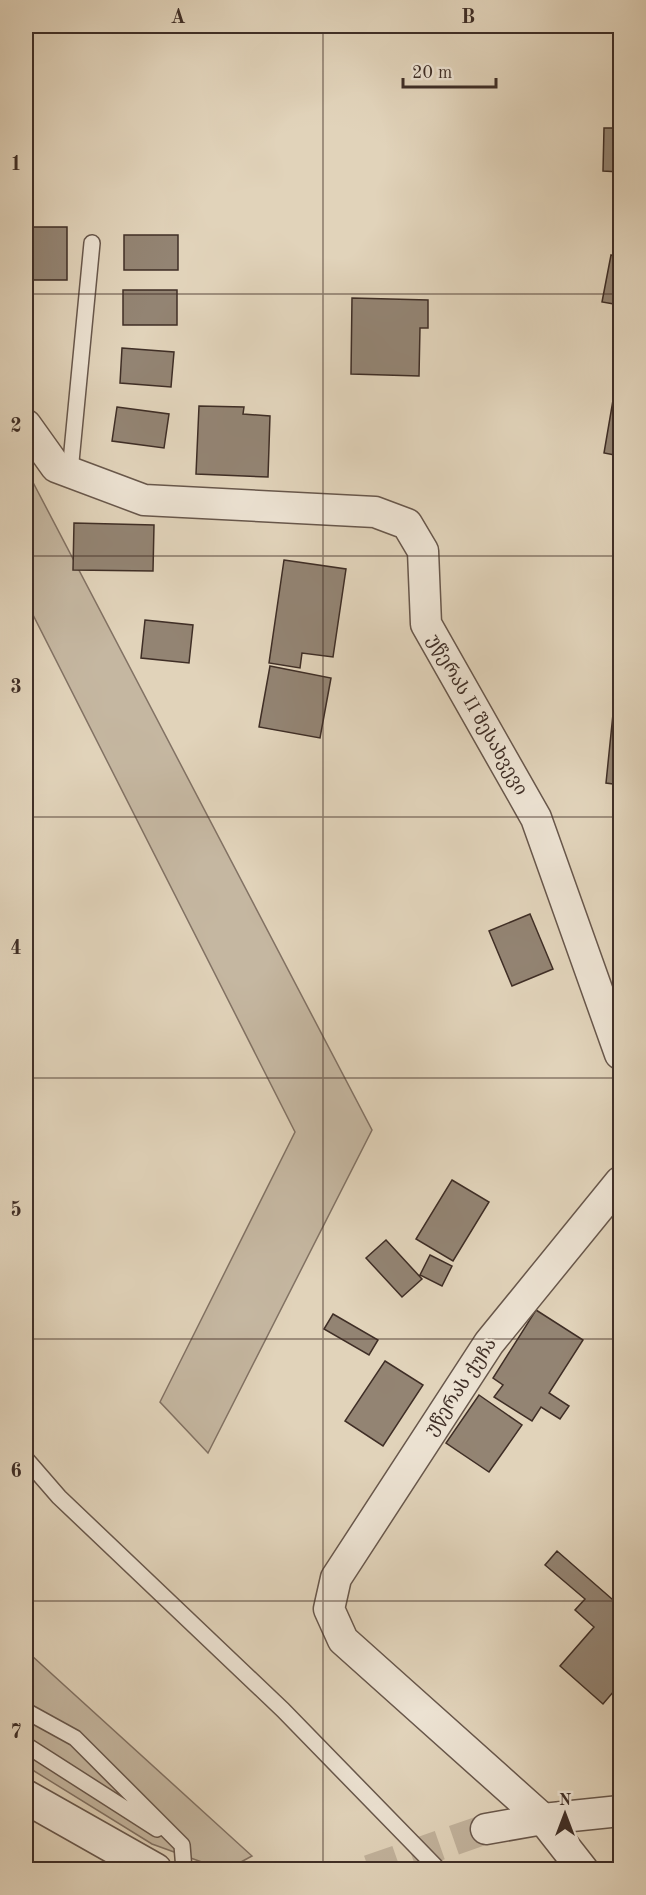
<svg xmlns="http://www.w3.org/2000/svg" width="646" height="1895" font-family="'Old Standard TT','Noto Serif Georgian',serif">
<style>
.green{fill:#c5b7a1;stroke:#827264;stroke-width:1.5}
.building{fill:#938473;stroke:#3f2e26;stroke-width:1.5}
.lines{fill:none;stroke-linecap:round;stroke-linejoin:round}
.minor-tunnel{stroke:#c1b29c;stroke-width:30;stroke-dasharray:30 15;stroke-linecap:butt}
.service-casing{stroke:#68574b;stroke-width:18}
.minor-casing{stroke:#68574b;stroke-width:33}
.tertiary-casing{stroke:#68574b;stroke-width:36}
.service{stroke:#ece2d2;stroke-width:15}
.minor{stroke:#ece2d2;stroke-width:30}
.tertiary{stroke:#ece2d2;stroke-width:33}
.grid{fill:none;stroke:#3f2e26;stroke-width:1.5;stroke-opacity:0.55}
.labels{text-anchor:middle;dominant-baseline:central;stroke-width:5;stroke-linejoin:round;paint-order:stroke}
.street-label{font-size:18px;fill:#3f2e26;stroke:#ece2d2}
.neatline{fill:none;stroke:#3f2e26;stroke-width:2}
.grid-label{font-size:20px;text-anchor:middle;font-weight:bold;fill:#3f2e26}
</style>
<rect width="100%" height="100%" fill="#e1d3ba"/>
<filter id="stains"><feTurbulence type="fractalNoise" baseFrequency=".00333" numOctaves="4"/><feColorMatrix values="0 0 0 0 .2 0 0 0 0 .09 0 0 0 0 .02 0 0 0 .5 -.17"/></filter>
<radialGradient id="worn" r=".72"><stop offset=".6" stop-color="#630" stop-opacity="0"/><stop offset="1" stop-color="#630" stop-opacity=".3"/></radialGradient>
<path class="green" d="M26,469l346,661 -164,323 -48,-51 135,-270 -269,-531z
M26,1649l5,6 221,201 -24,13h-7l-69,-25 -126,-78z"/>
<path class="building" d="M604,128h16v44l-17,-1z
M26,227h41v53h-41z
M124,235h54v35h-54z
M611,255l9,2v48l-18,-3z
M123,290h54v35h-54z
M352,298l76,2v28h-8l-1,48 -68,-2z
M122,348l52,4 -3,35 -51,-4z
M613,400l7,1v55l-16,-3z
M199,406l45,1 -1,7 27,2 -2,61 -72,-3z
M117,407l52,7 -5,34 -52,-7z
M74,523l80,2 -1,46 -80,-1z
M284,560l62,9 -13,88 -31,-4 -2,15 -31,-5z
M145,620l48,5 -4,38 -48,-5z
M270,666l61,12 -11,60 -61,-11z
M613,714l7,1v70l-14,-2z
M530,914l23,55 -41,17 -23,-55z
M452,1180l37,22 -36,59 -37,-22z
M386,1240l36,39 -20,18 -36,-39z
M430,1255l22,11 -10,20 -22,-11z
M536,1310l47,30 -34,53 20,13 -9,13 -19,-12 -9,14 -38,-24 9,-12 -10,-7z
M333,1314l45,26 -9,15 -45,-26z
M385,1361l38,24 -40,61 -38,-25z
M479,1395l43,30 -33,47 -43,-29z
M557,1551l63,55v78l-17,20 -43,-38 34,-39 -19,-17 10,-11 -40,-34z"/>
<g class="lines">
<path class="minor-tunnel" d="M369,1870l117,-41"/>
<defs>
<path id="service" d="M70,472l22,-229
M26,1459l33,38 224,213 156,160
M26,1711l49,27 107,107 2,25
M26,1745l131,84"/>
<path id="minor" d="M26,425l30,42 88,33 231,12 32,12 16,27 3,73 110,194 84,236
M486,1829l57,-10 77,-8
M583,1870l-40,-51 -200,-179 -14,-31 7,-31 153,-235 131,-161"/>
<path id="tertiary" d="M26,1797l129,73"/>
</defs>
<use href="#service" class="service-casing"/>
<use href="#minor" class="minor-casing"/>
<use href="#tertiary" class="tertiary-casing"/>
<use href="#service" class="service"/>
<use href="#minor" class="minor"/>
<use href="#tertiary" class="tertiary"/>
</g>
<path class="grid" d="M323,26v1844M26,294h594M26,556h594M26,817h594M26,1078h594M26,1339h594M26,1601h594"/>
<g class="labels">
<g class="street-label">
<text transform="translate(477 715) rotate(60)">უწერას II შესახვევი</text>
<text transform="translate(461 1387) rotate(-56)">უწერას ქუჩა</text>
</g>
</g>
<rect width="646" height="1895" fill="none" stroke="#e1d3ba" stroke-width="66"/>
<g transform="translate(565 1814)" stroke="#ece2d2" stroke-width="4.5" paint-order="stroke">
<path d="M0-4.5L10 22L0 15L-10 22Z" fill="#3f2e26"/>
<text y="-9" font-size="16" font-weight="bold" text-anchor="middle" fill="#3f2e26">N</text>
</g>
<path d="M403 78v9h93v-9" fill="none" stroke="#3f2e26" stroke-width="3"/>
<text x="412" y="78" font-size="18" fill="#3f2e26" stroke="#ece2d2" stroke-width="4.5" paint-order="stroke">20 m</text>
<rect x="33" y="33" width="580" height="1829" class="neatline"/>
<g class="grid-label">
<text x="178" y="23">A</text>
<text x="468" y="23">B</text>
<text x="16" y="170">1</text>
<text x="16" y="432">2</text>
<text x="16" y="693">3</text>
<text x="16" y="954">4</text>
<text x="16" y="1216">5</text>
<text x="16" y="1477">6</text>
<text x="16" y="1738">7</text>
</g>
<rect width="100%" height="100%" filter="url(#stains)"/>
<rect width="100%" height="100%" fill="url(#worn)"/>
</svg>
